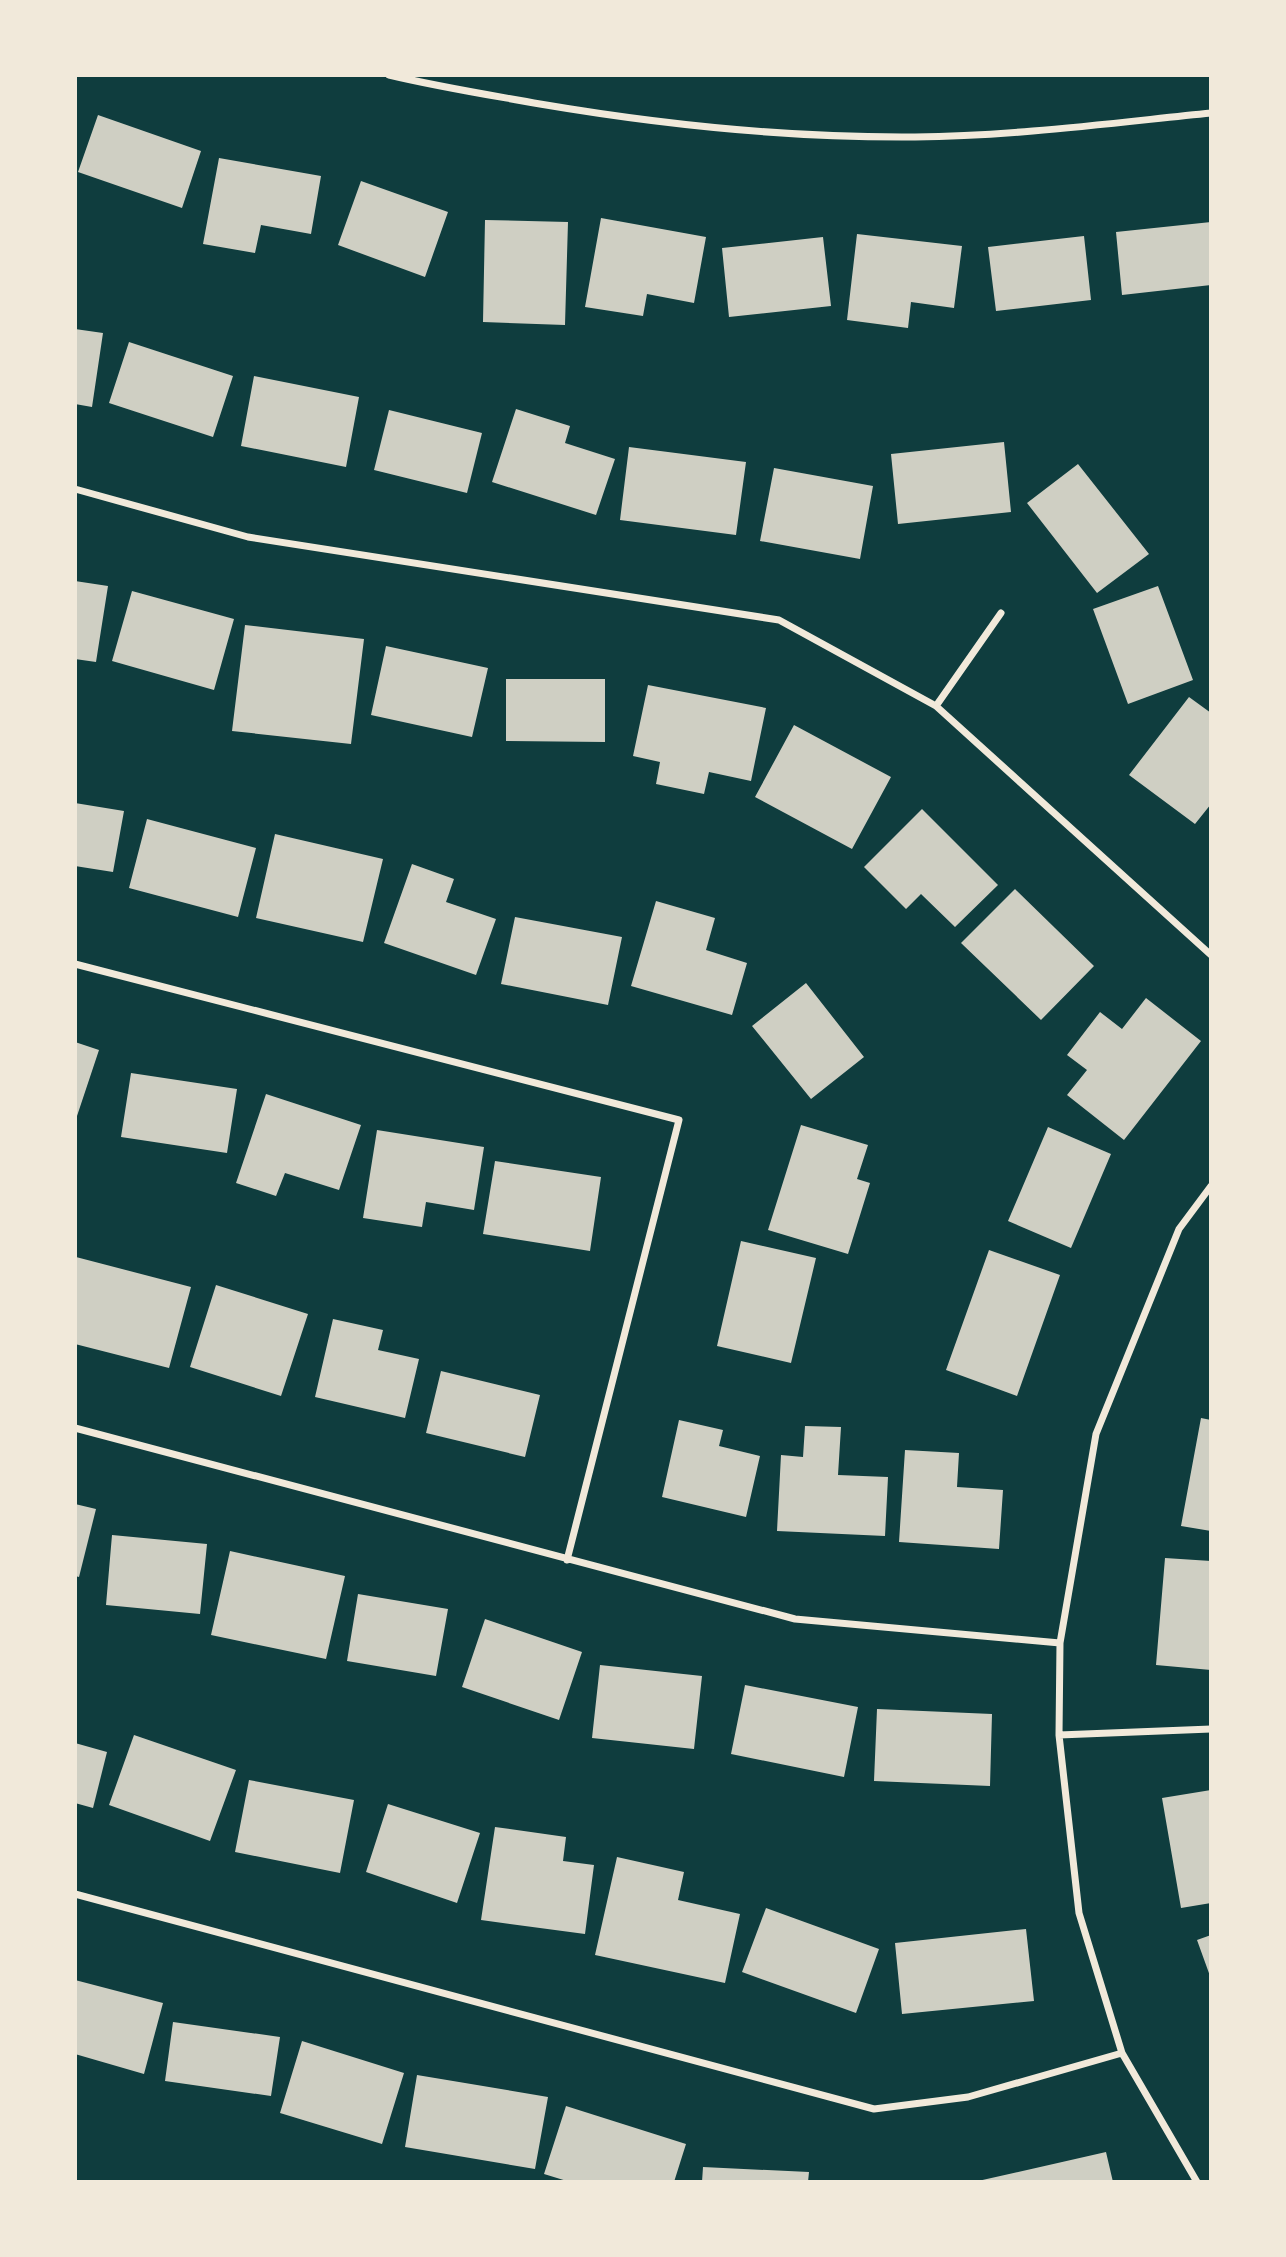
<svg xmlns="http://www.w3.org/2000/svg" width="1286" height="2257" font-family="'Public Sans',sans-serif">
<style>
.building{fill:#cfcfc3}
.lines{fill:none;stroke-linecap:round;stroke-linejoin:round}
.minor{stroke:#f1e9da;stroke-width:7}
</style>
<rect width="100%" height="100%" fill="#0f3d3e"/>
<path class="building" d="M98,115l103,36 -19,57 -104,-36z
M219,158l102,18 -10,58 -50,-9 -6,28 -52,-9z
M361,181l87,31 -23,65 -87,-32z
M601,218l105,19 -12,66 -47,-9 -4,22 -58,-9z
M485,220l83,2 -3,103 -82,-3z
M1211,222v63l-89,10 -6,-63z
M857,234l105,12 -8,62 -43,-6 -3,26 -61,-8z
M1084,236l7,64 -95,11 -8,-64z
M823,237l8,69 -102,11 -7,-69z
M75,329l28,4 -11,74 -17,-3z
M129,342l104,34 -20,61 -104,-34z
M254,376l105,21 -13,70 -105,-21z
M516,409l54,17 -5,17 50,16 -19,56 -104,-33z
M389,410l93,23 -15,60 -93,-23z
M1004,442l7,70 -113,12 -7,-70z
M629,447l117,15 -10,73 -116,-15z
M1078,464l71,90 -52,39 -70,-90z
M774,468l99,18 -13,73 -100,-18z
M75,581l33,5 -12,76 -21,-3z
M1158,586l35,94 -65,24 -35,-95z
M132,591l102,28 -20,71 -102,-29z
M245,625l119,14 -13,105 -119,-13z
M386,646l102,22 -16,69 -101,-22z
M506,679h99v63l-99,-1z
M648,685l118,23 -15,73 -42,-9 -5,22 -48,-10 4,-22 -27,-6z
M1189,697l22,16v91l-16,20 -66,-49z
M794,725l97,52 -39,72 -97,-52z
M75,803l49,8 -11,61 -38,-6z
M922,809l76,76 -43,42 -34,-33 -15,15 -42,-42z
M147,819l109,29 -18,69 -109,-29z
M275,834l108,25 -20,83 -107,-24z
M412,864l42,15 -8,23 50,17 -20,56 -92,-32z
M1015,889l79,77 -53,54 -80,-77z
M656,901l59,17 -9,32 41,13 -15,52 -101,-29z
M515,917l107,20 -14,68 -107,-21z
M806,983l58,74 -53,42 -59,-73z
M1146,998l55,43 -77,99 -57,-45 20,-25 -20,-15 33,-43 22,17z
M75,1042l24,8 -23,69h-1z
M131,1073l106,16 -10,64 -106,-16z
M266,1094l95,31 -22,65 -54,-17 -9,23 -40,-13z
M801,1125l67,20 -11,34 13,4 -22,71 -80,-24z
M1048,1127l63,27 -40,94 -63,-27z
M377,1130l107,17 -10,63 -48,-8 -4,25 -59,-9z
M495,1161l106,16 -11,74 -107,-17z
M741,1241l75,17 -25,105 -74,-17z
M989,1250l71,25 -43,121 -71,-26z
M76,1257l115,30 -22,81 -94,-24z
M216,1285l92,29 -27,82 -91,-29z
M333,1319l50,11 -5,20 41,9 -14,59 -90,-21z
M441,1371l99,24 -15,62 -99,-24z
M1201,1418l10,2v111l-30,-5z
M679,1420l44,10 -4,16 41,10 -14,61 -84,-20z
M805,1426l36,1 -3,48 50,2 -3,59 -108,-5 4,-76 22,2z
M905,1450l54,3 -2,34 46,3 -4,59 -100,-7z
M75,1504l21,5 -17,68 -4,-1z
M112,1535l95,9 -7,70 -94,-9z
M230,1551l115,25 -19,83 -115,-24z
M1165,1558l46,3v109l-55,-5z
M358,1594l90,15 -12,67 -89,-15z
M485,1619l97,33 -23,68 -97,-33z
M600,1665l102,11 -8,73 -102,-11z
M745,1685l113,22 -14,70 -113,-23z
M877,1709l115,5 -2,72 -116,-5z
M134,1735l102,35 -26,71 -101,-36z
M75,1743l32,9 -14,56 -18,-5z
M249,1780l105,20 -14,73 -105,-21z
M1211,1790v113l-30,5 -19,-110z
M388,1804l92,29 -23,70 -91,-31z
M495,1827l71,10 -3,24 31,4 -9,69 -104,-14z
M617,1857l67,15 -6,28 62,14 -15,69 -130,-28z
M766,1908l113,41 -23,64 -114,-41z
M1026,1929l8,72 -132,13 -7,-71z
M1211,1935v41h-1l-13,-36z
M75,1980l88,23 -19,71 -69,-20z
M173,2022l107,15 -9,59 -106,-15z
M302,2041l102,32 -22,71 -102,-31z
M417,2075l131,22 -13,72 -130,-22z
M566,2106l120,38 -12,38h-104l-26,-8z
M1106,2152l7,30h-135v-1z
M703,2167l106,5 -1,10h-106z"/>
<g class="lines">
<path class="minor" d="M389,75c50,12 101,20 151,29 124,21 249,34 375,33 99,-1 197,-14 296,-24
M75,489l173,48 531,83 157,86 275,249
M936,706l65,-93
M75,964l604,156 -112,440
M75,1428l720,191 265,24
M1059,1735l152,-6
M75,1894l799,215 94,-12 154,-44
M1197,2182l-75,-129 -43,-140 -20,-178 1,-92 36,-209 83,-205 32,-43"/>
</g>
<rect width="1286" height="2257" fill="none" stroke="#f1e9da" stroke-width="154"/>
</svg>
